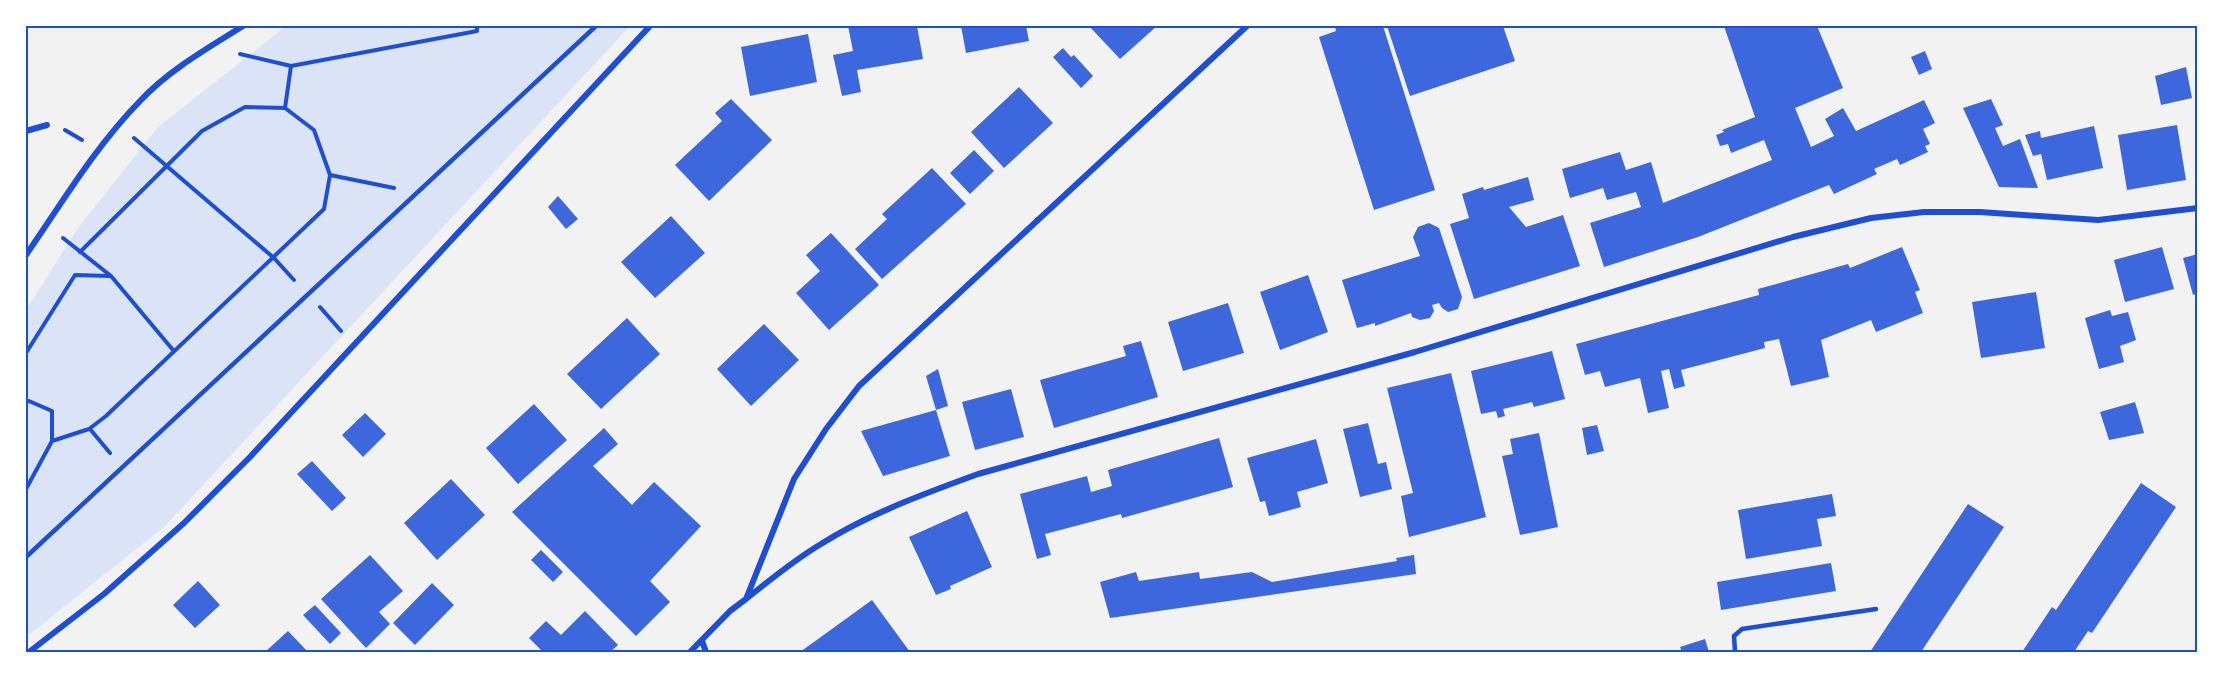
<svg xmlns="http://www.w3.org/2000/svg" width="2223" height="678" font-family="'Titillium Web',sans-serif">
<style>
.green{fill:#dbe4f7}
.building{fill:#3d67dc}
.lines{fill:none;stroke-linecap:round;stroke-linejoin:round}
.path{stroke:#1d4ed8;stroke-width:4}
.service{stroke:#1d4ed8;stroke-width:4.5}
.minor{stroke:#1d4ed8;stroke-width:6}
.neatline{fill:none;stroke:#1d4ed8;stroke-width:2}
</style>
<rect width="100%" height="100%" fill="#f2f2f2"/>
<path class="green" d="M286,26h344l-465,500 -139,111v-327l52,-82 80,-101z"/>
<path class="building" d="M848,26h69l6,33 -66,11 4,22 -19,4 -9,-41 20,-4z
M961,26h65l3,15 -63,12z
M1089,26h68l-37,33z
M1335,26h48l52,164 -61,20 -55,-173 17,-6z
M1387,26h116l12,35 -105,35z
M1724,26h93l26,62 -48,20 16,39 23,-11 -9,-17 18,-11 13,23 68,-31 11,23 -12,6 7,15 -5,2 3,6 -28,13 -3,-6 -23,10 3,5 -43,20 -5,-9 -131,52 -94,30 -14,-44 51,-16 -5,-15 -29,8 -4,-12 -33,10 -8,-29 58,-17 6,18 25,-8 12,41 109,-43 -8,-20 -33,13 -3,-9 -8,2 -4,-11 8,-3 -2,-2 33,-13z
M808,34l9,48 -67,14 -9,-49z
M1063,48l8,9 3,-2 19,21 -12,12 -28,-31z
M1925,51l7,18 -13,6 -8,-18z
M2186,67l6,31 -31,7 -6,-29z
M1019,87l34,36 -49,45 -33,-36z
M731,99l41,41 -63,61 -34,-36 47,-44 -7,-8z
M1991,99l12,26 -8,3 8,18 17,-7 18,49 -39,-1 -36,-79z
M2177,125l9,55 -59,10 -9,-55z
M2094,126l9,42 -56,12 -6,-26 -8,2 -8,-21 15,-4 1,7z
M974,150l20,21 -24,23 -20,-21z
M932,168l34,36 -84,75 -27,-30 32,-30 -5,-5z
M1528,177l6,23 -25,7 17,20 37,-12 17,51 -106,33 -24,-75 19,-6 -7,-24 21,-7 1,3z
M558,196l20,23 -12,10 -18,-22z
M671,216l34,37 -50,45 -34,-36z
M1429,223l10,5 23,69 -4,12 -10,3 -6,-4 -3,-5 -7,2 2,6 -4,7 -10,2 -8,-3 -1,-4 -36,13v-3l-18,5 -15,-48 78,-24 -7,-19 5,-10z
M831,233l48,52 -50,45 -33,-37 24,-22 -14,-16z
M1902,247l18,43 -5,2 8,21 -47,19 -5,-12 -50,20 8,37 -38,9 -12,-47 -15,3 1,6 -84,22 4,16 -11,3 -5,-20 -8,2 8,37 -21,5 -8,-35 -35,9 -5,-16 -15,4 -9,-31 183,-49 -1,-6 90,-25 2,4z
M2162,247l12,42 -49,13 -11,-42z
M2198,254v39l-5,2 -10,-37z
M1308,275l20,57 -48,18 -20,-58z
M2036,292l9,56 -64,10 -9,-56z
M1228,303l16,50 -61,18 -15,-49z
M2110,310l2,6 16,-4 8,28 -16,6 4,16 -25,7 -14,-51z
M627,318l33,36 -59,55 -34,-35z
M764,324l35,36 -48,46 -34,-37z
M1141,341l17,56 -104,31 -14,-48 86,-24 -3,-10z
M1552,351l13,48 -31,8 -2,-5 -29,7 2,7 -7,2 -2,-7 -15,3 -10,-43z
M938,369l10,37 -12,4 -10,-34z
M1451,373l35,144 -77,20 -8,-41 12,-3 -26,-105z
M1011,389l13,48 -49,13 -13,-48z
M2135,402l9,31 -35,7 -9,-28z
M534,404l33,36 -49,44 -32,-36z
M936,410l14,46 -67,20 -22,-45z
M365,413l21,21 -23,23 -21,-22z
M1368,423l10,41 8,-2 6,27 -32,8 -17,-68z
M1597,425l7,26 -17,4 -5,-27z
M604,428l14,16 -25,22 39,39 22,-23 47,44 -51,55 20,21 -34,34 -124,-124z
M1539,433l19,94 -38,8 -18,-79 11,-2 -3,-15z
M1219,438l14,49 -111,31 -1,-4 -76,20 6,21 -14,4 -17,-65 67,-18 4,16 21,-6 -4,-16z
M1316,439l12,44 -31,9 4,15 -32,9 -4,-15 -5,1 -13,-44z
M312,461l34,37 -14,13 -35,-37z
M451,479l34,36 -48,45 -33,-37z
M2141,483l35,24 -84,126 -4,-2 -14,21h-52l30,-45 4,3z
M1832,494l4,22 -19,3 5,27 -76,13 -8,-49z
M1968,504l36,23 -83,125h-51z
M967,511l25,56 -42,19 1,3 -15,6 -27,-58z
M541,550l22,22 -10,10 -22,-22z
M370,555l33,36 -24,21 11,12 -24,24 -45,-49z
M1414,555l2,19 -306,44 -10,-36 36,-10 3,9 60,-9 1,7 52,-7 20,10 125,-21 -1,-3z
M1831,563l5,28 -115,19 -4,-28z
M198,581l22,24 -25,23 -22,-23z
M432,583l22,22 -39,40 -22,-22z
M872,600l38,52h-110z
M315,605l26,28 -11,11 -27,-29z
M585,611l33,34 -8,7h-67l-14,-14 17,-17 15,14z
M288,631l20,21h-43z
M1705,639l4,13h-27l-2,-5z"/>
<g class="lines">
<path class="path" d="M240,54l51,12
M285,108l6,-42 186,-35v-5
M65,130l17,10
M134,138l140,120 20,22
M330,175l64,13
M63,238l48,38 62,74
M320,307l21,24
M26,353l49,-78 35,1
M26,402l3,-1 23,10v30l-26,48
M90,429l20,24
M52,441l37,-12 17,-13 218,-207 6,-34 -16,-45 -29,-22 -40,-1 -43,24 -122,121"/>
<path class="service" d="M26,557l570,-531
M1735,652l-1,-16 8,-7 134,-20"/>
<path class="minor" d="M26,131l21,-6
M26,255c36,-52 69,-108 114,-154 29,-31 68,-53 103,-75
M746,599c24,-19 48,-39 75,-55 49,-31 103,-50 157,-70l437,-122 378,-115 78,-19 53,-6h56l118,8 100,-12
M702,641l4,11
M29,652l75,-58 80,-71 66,-66 400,-431
M690,652l40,-41 16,-12 48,-120 32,-50 33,-43 388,-360"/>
</g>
<rect width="2223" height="678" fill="none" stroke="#ffffff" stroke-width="54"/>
<rect x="27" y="27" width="2169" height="624" class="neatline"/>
</svg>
